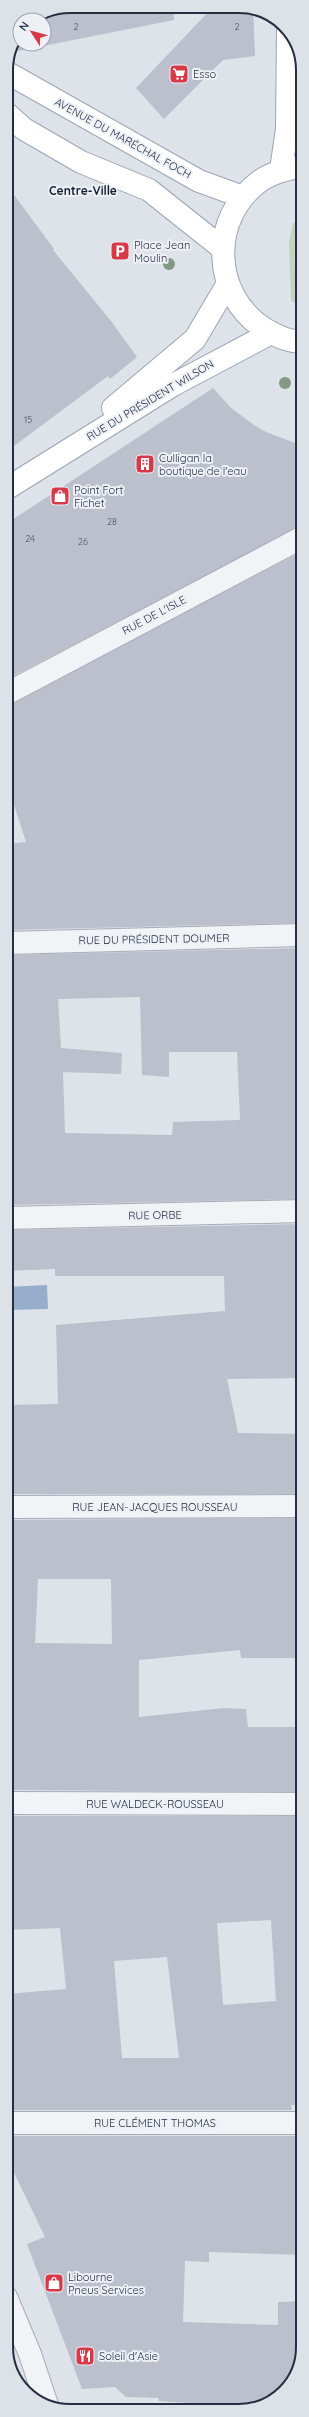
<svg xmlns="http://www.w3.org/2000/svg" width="309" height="2417" font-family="Quicksand,sans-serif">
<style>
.green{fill:#c3d3be}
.water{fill:#96adcc}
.building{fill:#bbc0cc;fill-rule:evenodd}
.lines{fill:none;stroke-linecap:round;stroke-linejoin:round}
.minor-casing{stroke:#a7acb7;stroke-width:24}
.major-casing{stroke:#9ca5b5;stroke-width:24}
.minor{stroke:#f1f3f7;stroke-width:22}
.major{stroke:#fff;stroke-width:22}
.tree{fill:#839984}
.labels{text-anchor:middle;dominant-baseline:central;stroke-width:4;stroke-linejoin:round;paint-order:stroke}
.number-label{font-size:9px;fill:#4b5264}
.poi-label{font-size:11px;fill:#262e41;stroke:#edf1f6;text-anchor:start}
.street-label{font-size:11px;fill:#262e41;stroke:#edf1f6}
.neighbourhood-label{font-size:12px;font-weight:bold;fill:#181f31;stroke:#edf1f6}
.rim{fill:none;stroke:#262e41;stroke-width:2}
</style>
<rect width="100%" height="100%" fill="#dee2e9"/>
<path class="green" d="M303,219v87l-12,-5 -2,-59 4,-19z"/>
<path class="water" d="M47,1285l1,24 -42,1v-23z"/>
<path class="building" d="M70,6l103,1 1,13 -161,32 7,-16v8h24v-24h-8z
M212,8h41l2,48 -32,4 -59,59 -28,-31z
M6,184l48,65 -1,1 58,71 26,36 -27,22 -2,-3 -102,76z
M213,388l18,20 23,17 12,7 37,14v79l-297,155v-156z
M303,551v372l-297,7v-86l20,-2 -20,-62v-74z
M303,948v251l-297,6v-250zM140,997l2,78 27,2v-25h68l3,68 -67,2 -1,13 -107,-2 -2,-61 58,2 1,-21 -61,-5 -3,-49z
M303,1224v154l-76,1 11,54 65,1v60h-297v-89l52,-1 -2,-79 169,-14 -1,-35h-169v-7l-49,2v-41z
M303,1518v140h-62l-1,-8 -101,10v57l85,-9 22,1 2,18h55v65l-297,-2v-270zM38,1579h73l1,65 -77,-1z
M6,1816h297v289h-12l1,5h-286v-116l60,-5 -6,-61 -54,2zM271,1920l5,81 -53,4 -6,-82zM167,1957l12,101h-57l-8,-97z
M6,2136h291l6,32v87l-94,-3v10l-24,-1 -2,61 95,3v-23l25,-1v47l-18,44 -36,15 -90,-6 -1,-3 -32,-1 -11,-10 -33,2 -55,-145 18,-7 -39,-81z"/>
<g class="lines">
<defs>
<path id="minor" d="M6,694l297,-157
M6,943l297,-8
M6,1218l297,-7
M6,1507l297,-1
M6,1803l297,1
M6,2123h297
M6,2297l24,57 17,51"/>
<path id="major" d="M6,72l193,109 44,16
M6,113l18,16 57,33 68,28 73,58
M303,166c-15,3 -30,6 -43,15 -51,37 -48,113 3,147 11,7 27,14 40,14
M281,170l6,-41 1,-99
M113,408l82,-69 32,-54
M6,489l167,-104 98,-52"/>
</defs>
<use href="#minor" class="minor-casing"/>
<use href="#major" class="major-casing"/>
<use href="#minor" class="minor"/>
<use href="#major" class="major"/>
</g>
<g class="tree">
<circle cx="169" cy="264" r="6"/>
<circle cx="285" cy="383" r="6"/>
</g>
<defs>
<symbol id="supermarket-square" viewBox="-11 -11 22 22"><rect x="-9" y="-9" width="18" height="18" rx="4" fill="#d73948" stroke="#edf1f6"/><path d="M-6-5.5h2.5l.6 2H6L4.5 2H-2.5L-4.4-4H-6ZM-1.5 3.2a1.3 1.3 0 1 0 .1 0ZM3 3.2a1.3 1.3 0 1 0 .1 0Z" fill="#fff"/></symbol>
<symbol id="parking-square" viewBox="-11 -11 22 22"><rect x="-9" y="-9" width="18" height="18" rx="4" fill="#d73948" stroke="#edf1f6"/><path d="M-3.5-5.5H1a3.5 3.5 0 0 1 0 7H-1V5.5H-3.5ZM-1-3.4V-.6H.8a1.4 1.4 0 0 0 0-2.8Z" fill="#fff"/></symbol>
<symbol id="building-square" viewBox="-11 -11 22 22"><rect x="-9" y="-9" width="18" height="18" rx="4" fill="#d73948" stroke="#edf1f6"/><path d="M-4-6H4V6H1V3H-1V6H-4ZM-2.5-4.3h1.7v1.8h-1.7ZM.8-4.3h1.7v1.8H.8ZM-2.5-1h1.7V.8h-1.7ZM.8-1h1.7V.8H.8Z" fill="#fff"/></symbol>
<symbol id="shop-square" viewBox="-11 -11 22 22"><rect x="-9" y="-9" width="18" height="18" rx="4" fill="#d73948" stroke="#edf1f6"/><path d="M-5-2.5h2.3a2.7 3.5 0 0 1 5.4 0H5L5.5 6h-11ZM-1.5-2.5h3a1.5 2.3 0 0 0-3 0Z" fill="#fff"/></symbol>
<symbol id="restaurant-square" viewBox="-11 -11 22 22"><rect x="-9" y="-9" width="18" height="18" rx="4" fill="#d73948" stroke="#edf1f6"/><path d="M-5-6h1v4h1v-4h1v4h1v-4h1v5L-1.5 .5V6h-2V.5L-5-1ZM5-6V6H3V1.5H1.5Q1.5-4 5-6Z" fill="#fff"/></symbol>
</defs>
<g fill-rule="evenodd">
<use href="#supermarket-square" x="168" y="63" width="22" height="22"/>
<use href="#parking-square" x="109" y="240" width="22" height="22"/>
<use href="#building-square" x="134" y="453" width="22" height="22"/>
<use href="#shop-square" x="49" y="485" width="22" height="22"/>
<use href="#shop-square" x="43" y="2272" width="22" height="22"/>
<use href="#restaurant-square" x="74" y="2345" width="22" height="22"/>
</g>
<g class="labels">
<g class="number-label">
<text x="76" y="26">2</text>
<text x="237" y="26">2</text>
<text x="28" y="419">15</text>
<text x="112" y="521">28</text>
<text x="30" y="538">24</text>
<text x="83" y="541">26</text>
</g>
<g class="poi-label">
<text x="193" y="74">Esso</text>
<text x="134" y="245">Place Jean<tspan x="134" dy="13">Moulin</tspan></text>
<text x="159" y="458">Culligan la<tspan x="159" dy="13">boutique de l'eau</tspan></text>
<text x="74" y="490">Point Fort<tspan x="74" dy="13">Fichet</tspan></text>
<text x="68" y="2277">Libourne<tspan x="68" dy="13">Pneus Services</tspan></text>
<text x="99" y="2356">Soleil d'Asie</text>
</g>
<g class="street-label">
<text transform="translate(123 138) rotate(29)">AVENUE DU MARÉCHAL FOCH</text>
<text transform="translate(150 400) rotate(-31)">RUE DU PRÉSIDENT WILSON</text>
<text transform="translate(154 615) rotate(-28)">RUE DE L'ISLE</text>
<text transform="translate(154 939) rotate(-1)">RUE DU PRÉSIDENT DOUMER</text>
<text transform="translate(155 1215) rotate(-1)">RUE ORBE</text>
<text x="155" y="1507">RUE JEAN-JACQUES ROUSSEAU</text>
<text x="155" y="1804">RUE WALDECK-ROUSSEAU</text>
<text x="155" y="2123">RUE CLÉMENT THOMAS</text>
</g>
<g class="neighbourhood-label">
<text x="83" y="190">Centre-Ville</text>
</g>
</g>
<path d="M0 0H309V2417H0ZM70 13H239A57 57 0 0 1 296 70V2347A57 57 0 0 1 239 2404H70A57 57 0 0 1 13 2347V70A57 57 0 0 1 70 13Z" fill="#dde1e8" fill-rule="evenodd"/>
<path class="rim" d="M70 13H239A57 57 0 0 1 296 70V2347A57 57 0 0 1 239 2404H70A57 57 0 0 1 13 2347V70A57 57 0 0 1 70 13Z"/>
<g transform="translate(32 32) rotate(306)"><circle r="19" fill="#edf1f6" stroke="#9da3ae"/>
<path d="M0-3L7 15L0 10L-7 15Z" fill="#d73948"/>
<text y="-6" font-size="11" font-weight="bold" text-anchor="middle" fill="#262e41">N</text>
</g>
</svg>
